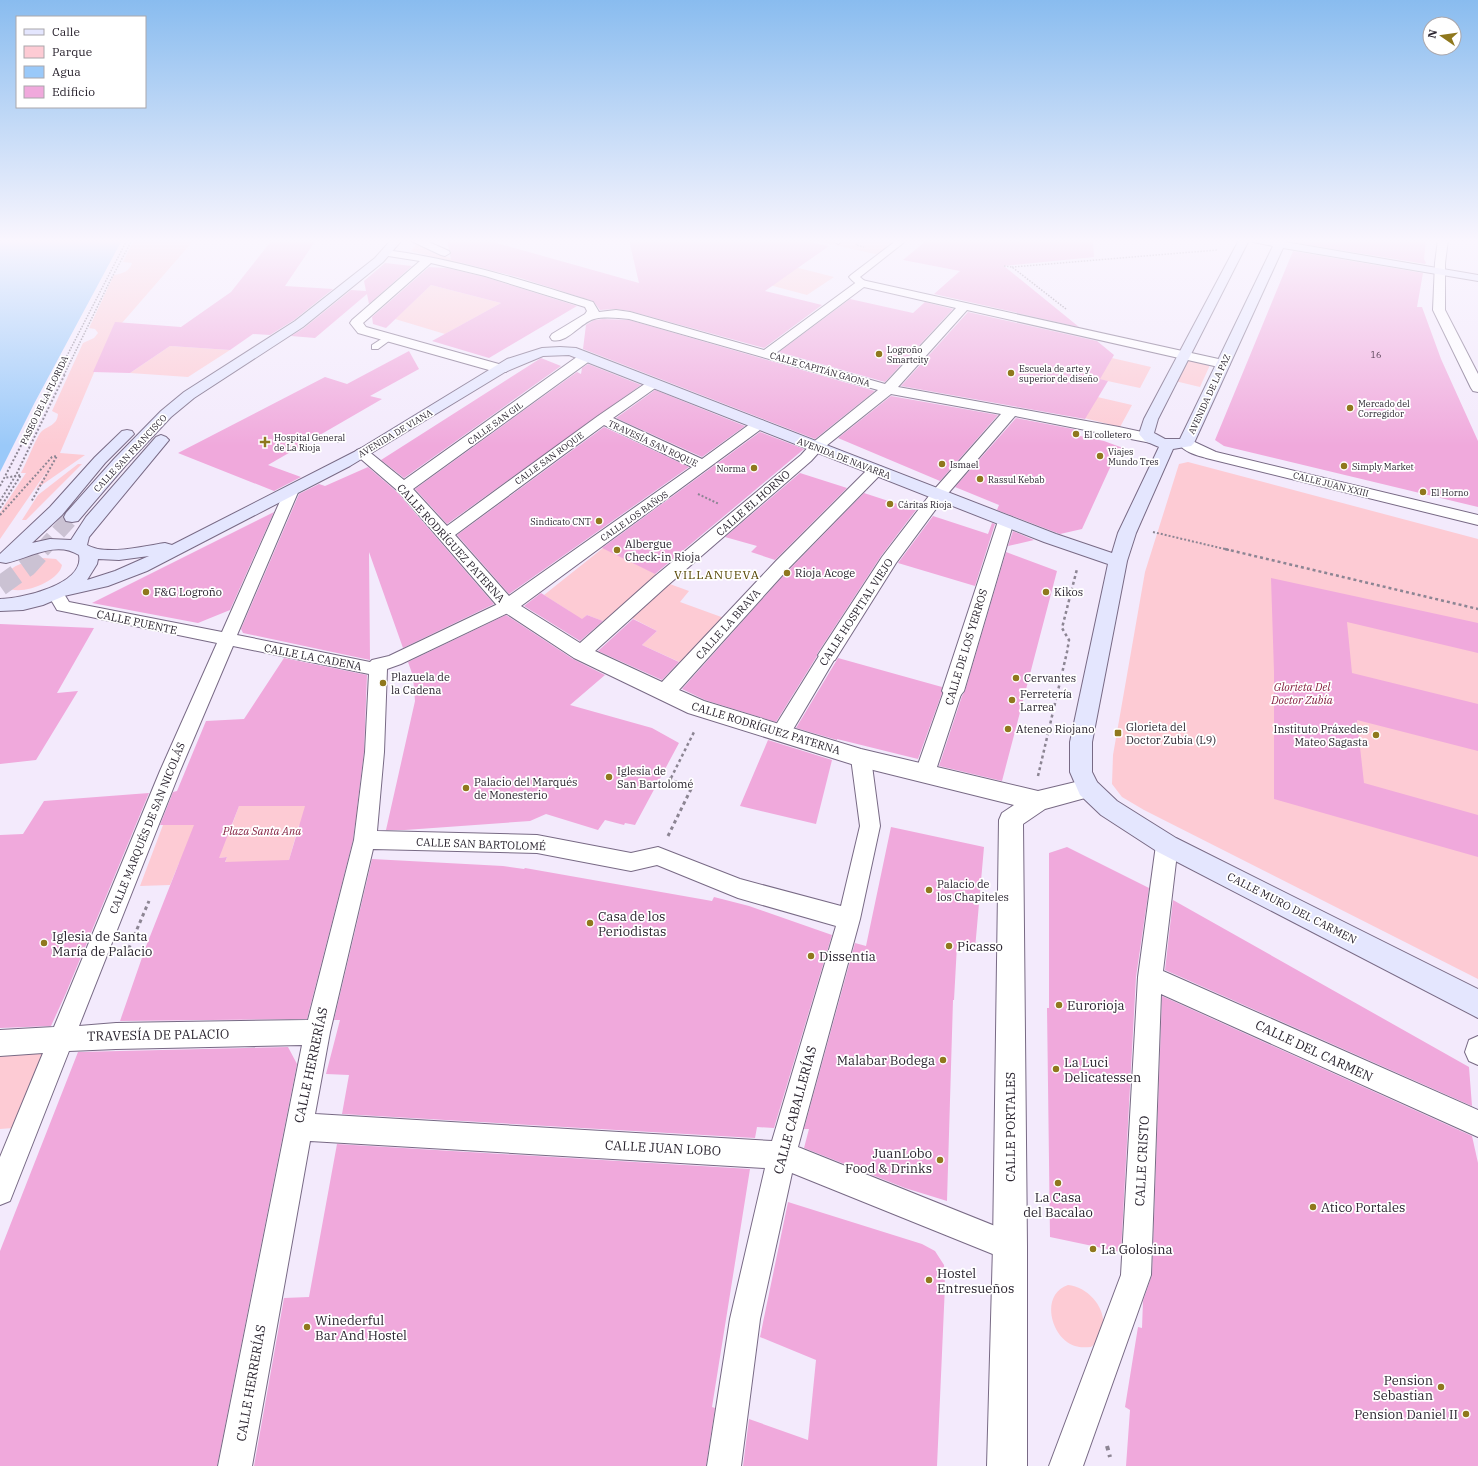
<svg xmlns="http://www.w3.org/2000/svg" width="1478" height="1466" font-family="'IBM Plex Serif',serif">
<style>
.green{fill:#fdcbd4}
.water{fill:#9ac9f9}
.building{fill:#f0a9dc;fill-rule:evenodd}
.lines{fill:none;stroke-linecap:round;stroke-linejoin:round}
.secondary-tunnel-far1{stroke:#cbc2d3;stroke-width:16;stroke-dasharray:16 8;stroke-linecap:butt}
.secondary-tunnel{stroke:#cbc2d3;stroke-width:20;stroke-dasharray:20 10;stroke-linecap:butt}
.service-casing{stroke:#786a85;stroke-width:2}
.pedestrian-casing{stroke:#786a85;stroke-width:2}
.minor-casing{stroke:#786a85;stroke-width:2}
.secondary-casing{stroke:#786a85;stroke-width:2}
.path-far4{stroke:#8c8593;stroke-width:1.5;stroke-dasharray:1.5 1.5;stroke-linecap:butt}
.path-far3{stroke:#8c8593;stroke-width:2;stroke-dasharray:2 2;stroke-linecap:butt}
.path-far2{stroke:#8c8593;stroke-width:2.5;stroke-dasharray:3 3;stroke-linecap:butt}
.path-far1{stroke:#8c8593;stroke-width:3;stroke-dasharray:3.5 3.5;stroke-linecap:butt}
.path{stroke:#8c8593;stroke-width:4;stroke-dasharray:4.5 4.5;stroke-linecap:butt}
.service{fill:#fff;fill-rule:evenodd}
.pedestrian{fill:#fff;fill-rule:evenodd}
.minor{fill:#fff;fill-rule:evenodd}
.secondary{fill:#e4e6fe;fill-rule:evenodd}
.poi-dot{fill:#8f781d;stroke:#fff;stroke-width:1.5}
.labels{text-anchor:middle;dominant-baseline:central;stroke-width:3.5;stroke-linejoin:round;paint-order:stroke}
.far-poi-label{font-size:9px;fill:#2a242f;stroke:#fff;text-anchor:start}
.number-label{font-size:9px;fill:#5c455a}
.far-street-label{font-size:9px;fill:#2a242f;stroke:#fff}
.street-label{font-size:11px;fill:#2a242f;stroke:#fff}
.poi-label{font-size:11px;fill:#2a242f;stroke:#fff;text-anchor:start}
.park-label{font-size:11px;font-style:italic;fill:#862242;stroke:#fff}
.neighbourhood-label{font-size:12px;letter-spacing:1px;fill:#564603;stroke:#fff}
.near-poi-label{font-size:13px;fill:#2a242f;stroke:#fff;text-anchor:start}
.near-street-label{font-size:13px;fill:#2a242f;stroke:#fff}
</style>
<rect width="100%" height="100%" fill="#f3eafc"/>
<path class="green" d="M134,240h60l-72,83h-7l-55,130 25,2 -49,34 13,-21 -49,71v-27l26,-39h-5c5,-9 15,-35 20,-41 7,-7 16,-6 17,-18l-6,-3 31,-68 11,-5 4,-5 -3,-4 -6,-1 25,-53c8,-1 16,-4 18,-12l-9,-1z
M811,240h89l-20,15z
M416,244l53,22 -58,-15z
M779,263l55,14 -27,18 -56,-15z
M431,285l70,18 -56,31 -50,-15z
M170,346l60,4 -42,27 -58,-4z
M1112,358l39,9 -11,21 -51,-11 17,-9z
M1192,360l18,5 -10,22 -25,-6 11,-19z
M1080,393l52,12 -12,22 -44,-11z
M1188,462l290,77v440l-334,-169 -22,-13 -10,-13 1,-29 32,-183 34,-108z
M78,464h4l-56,56h-4l16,-25z
M603,548l55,27 -50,48 -21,-8 -9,8 -9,-12 -25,-16z
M44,558l12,1 6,6c-3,17 -43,32 -56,22 -3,-2 -4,-5 -2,-8 5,-15 27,-19 40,-21z
M667,583l22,8 -9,11 44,16 -40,46 -42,-19 15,-14 -29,-15z
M269,723h37l-28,83h83l-3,16 -59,3 -10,35 -92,80 30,-83 -48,6 -9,22 -30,1 23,-61h69z
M62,1038l-36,89 -26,2v-86z
M1068,1285c29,3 50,42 23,62 -5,0 -10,1 -16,-1 -25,-8 -35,-52 -7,-61z"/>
<path class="water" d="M0,240h122l-87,162 -35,70z"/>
<path class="building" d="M272,240h44l-31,46 48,3 -39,31 -24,15 -17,-1 -23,16 -60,-4 -40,27 -37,-1 22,-50 66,5 50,-35z
M446,240h40l153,43 -10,-43h171l29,6 -64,45 57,14 -58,43 -134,-37 -14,-2 -16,1 -7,-9 -76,-24 -66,-17 -1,-5 1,-3 -2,-3z
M927,240h50l15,3 3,-3h98l1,17 -90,9 75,61 -145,-33 26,-23 -57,-11z
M1298,240h128l-2,19 2,4 -1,1 -128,-21z
M1293,251l130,22 -6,34h5l19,52 37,82v66l-254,-61 -9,-6z
M385,263l27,3 -43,38 -2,-10 -52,44 -24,-2 13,-8 47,-38 15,1 -2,-10z
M429,267l18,1 38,9 92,29 -88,52 -57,-17 69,-38 -70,-18 -45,43 -13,-4 -1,-7z
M850,299l63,14 12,-11 28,7 -68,73 -106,-30z
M968,312l129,29 17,14 -14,24 8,2 -23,38 -184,-33z
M603,319l26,1 246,71 -60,48 -232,-90 3,-24 8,-5z
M409,351l10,18 -49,27 12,3 -114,66 33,12 -27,14 -96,-38 147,-76 22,7z
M541,358l20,8 -157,112 -23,-18z
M588,364l53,21 -194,139 -32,-35 162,-117 4,2 1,-6z
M655,390l90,36 -43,31 -86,-39z
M891,396l107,19 -58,66 -102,-43z
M1016,418l62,12 -3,5 29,6 19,7 -10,13 -31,68 -22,5 -63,-24 2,-5 -44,-18z
M604,427l85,40 -180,127 -52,-59z
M760,432l44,17 -149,125 -53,-26z
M368,467l29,25 97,112 -91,44 -34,-96 1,108 -127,-27 -2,-4 58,-135 20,-10 6,2z
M800,473l47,15 -72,72 -24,-8 6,-6 -32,-9z
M864,493l52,17 -35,46 -64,98v2l-41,66 -71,-22 -23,-11 102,-114z
M274,512l-44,98 -32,13 -106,-20z
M933,516l55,18 4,-11 3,1 -20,62 -77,-23z
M1013,531l21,9 -26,6z
M1006,552l51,19 -55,210 -63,-15 23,-70 3,-5z
M1271,578l207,45v30l-131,-31 5,51 126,31v47l-121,-31 7,63 114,32v42l-204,-58v-127z
M541,593l41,26 5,-4 16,6 -23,20 -56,-35z
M506,615l67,44 32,16 -35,30 82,23 27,15 -44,82 -10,-2 -1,2 -19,-5 -7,10 -52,-16 -16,7 -125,9h-19l29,-129 -2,-25 -5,-14z
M633,619l24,12 -15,14 37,17 -17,18 -64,-29z
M0,624l94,4 -37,65 21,-2 -42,69 -36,4z
M284,658l83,17 -3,77 -11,88 -46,179 -187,2 25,-72 49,-124h-34l13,-33 4,-1 29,-70 38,-2zM239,806h66l-16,54 -64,2 2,-5 -8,1z
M838,658l104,29v6l-24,66 -81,-20v1l-41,-12z
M768,740l64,20 -16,64 -76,-18z
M149,793l-83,200 -15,33 -51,2v-193l23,-1 21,-33z
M891,827l93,20 -9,102 -18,-4 -3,55h-1l-6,201 -42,-13 -101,-40 5,-19h-5l51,-186 11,3z
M1067,847l82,41 -13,89 -15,275 -71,-15 -3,-229h2v-155z
M372,859l131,7 21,3 1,-1 187,33 2,-4 35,9 83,29 -58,193 -17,-1 -2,11 -413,-24 7,-39 -23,-1 14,-54h-6z
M1173,900l296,167 3,39 -307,-136z
M1162,996l310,140 6,27v303h-352l4,-56 -5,-3 13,-80 4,1 1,-27 9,-26z
M288,1047l9,17 -80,402h-217v-215l78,-199z
M337,1144l413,25 -38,238 3,1 -9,58h-452l30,-168 25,-1z
M788,1202l134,42 13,7 9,14 1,20 -8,181h-194l6,-47 59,21 8,-80 -56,-23z"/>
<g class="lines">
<path class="secondary-tunnel-far1" d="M42,550l30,-33"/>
<path class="secondary-tunnel" d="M0,586l28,-20 15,-17"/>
<defs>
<path id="service" d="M386,336h6l1,2 -15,11h-6v-4z"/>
<path id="pedestrian" d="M832,240h10v1l-4,3z
M897,240h10l-47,37 7,6 -2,2c-6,2 -12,-3 -16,-8l2,-2z
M292,486l5,1 2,3 -62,145 133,27 2,-2 17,-4 113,-54 6,-1 6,1 2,4 -2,4 -113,54 -14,5 -3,83 -7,79 160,4 94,18 27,-6 82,32 101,27 19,-80 -9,-68 3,-5 7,-3 7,3 3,5 9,68 -20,93 -62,228 222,89 5,10 -5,10 -10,5 -218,-88 -32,146 -19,147h-34l23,-147 35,-151 -455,-27 -58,325h-34l84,-421 -186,4 -47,2 -59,150 -10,4v-48l43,-104 -43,3v-26l54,-3 106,-256 57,-128 -160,-33 -10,-17 2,-4 6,-1 6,1 8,13 153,30 63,-142 2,-3zM233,646l136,28 -4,78 -11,88 -46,180 -192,3 -37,3 101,-255zM373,849l164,4 94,18 26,-6 81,33 98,28 -64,215 -457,-27 15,-82z
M828,649l6,2 3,4 -49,83 -7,2 -7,-2 -2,-5 2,-5 48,-77z
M953,684l6,2 3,5 -27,82 -3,6 -7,2 -7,-2 -3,-6 29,-82 3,-5z
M1167,836l8,3 3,6 -15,126 315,139v27l-317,-143 -10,281 -68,191h-34l72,-191 17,-298 18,-132 3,-6z
M1478,1036v29l-9,-4 -4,-9 4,-12z"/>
<path id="minor" d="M409,240h15l25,11 1,2 -5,3 -4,-1z
M1438,240h10l-3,23v47l33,64v18l-5,-1 -2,-3 -38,-78 2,-47z
M386,250c71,9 139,31 207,52l6,10 17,-2 14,2 134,38 94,-69 4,-1 361,80 5,1 2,3 -2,3 -5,1 -256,-58 -69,77 221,40 37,8 3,3 -3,3 -5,2 -136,-27 -71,82 -48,65 -61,97 -7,2 -7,-2 -3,-5 64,-98 50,-65 69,-78 -110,-20 -70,56 -10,11 -143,124 -73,66 67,31 114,-121 94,-94 6,-2 6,2 2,3 -2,3 -94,96 -109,121 25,11 157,48 177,42 50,-12 8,2 4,7 -4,7 -51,14 -22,15 4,422v220h-40l6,-220 6,-426 3,-7 12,-8 -153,-38 -173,-54 -114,-55 -73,-48 -103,-119 -44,-38 3,-3 5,-2 5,2 37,30 177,-126h10l2,3 -2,3 -178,129 34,37 151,-110 51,-35 5,-1 5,1 2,3 -48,34 89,41 52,-38 5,-1 5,1 2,3 -2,3 -243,179 59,37 74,-66 147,-122 10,-11 67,-54 -249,-71c-11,-1 -24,-3 -35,0 -14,4 -27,25 -42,21l-2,-3 2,-3 33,-20 2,-3 -2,-4 -100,-31 -54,-13 -68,60 3,4 140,39 2,3 -2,3h-10l-138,-39 -8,-10 2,-3 68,-59 -38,-6 -1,-2 1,-2zM864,287l92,21 -71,76 -109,-31zM604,425l88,42 -183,129 -54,-61z
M1186,438l30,14 262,63v10l-272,-67c-10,-3 -22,-6 -28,-15l3,-3z
M1006,516l6,1 2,4 -50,170 -4,5 -7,3 -7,-3 -4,-5 56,-170 2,-4z"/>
<path id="secondary" d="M391,240h11l-19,22 -80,65 -109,71 -23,19 -45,48 -48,56 -6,1 -6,-1 -2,-4 2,-4 48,-54 47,-48 23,-19 111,-71 80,-63z
M1239,240h10l-91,179 -4,14 11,6h15l93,-193 -20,-4 -1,-2h34l-1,2 193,33v6l-195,-33 -89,195 -3,3 -18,3 -37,84 -9,28 -35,181v30l5,10 20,19 27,17 32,20 302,151v29l-320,-166 -57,-37 -21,-20 -10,-23v-30l38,-178 -64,-22 -475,-187 -26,1 -38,16 -155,94 -203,105 -39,15 -44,10 -21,9 -20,5 -23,1v-12c20,0 85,-14 79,-44 -23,-15 -50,3 -73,8l-6,-1v-8l50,-47 45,-50 27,-26 5,-1 5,1 2,3 -29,29 -43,52 -30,28 18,-4 21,1 15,-23 70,-80 5,-2 5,2 3,3 -80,97 -2,8c19,11 57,1 78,-2l7,2 186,-95 149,-91 35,-11 18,-1 16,1 480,186 56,19 6,-20 41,-86 -14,-6 -6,-7 5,-15zM149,556l-34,15 -28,9 10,-16 1,-5 21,1z"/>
</defs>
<use href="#service" class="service-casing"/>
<use href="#pedestrian" class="pedestrian-casing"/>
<use href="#minor" class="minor-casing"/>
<use href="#secondary" class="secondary-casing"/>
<path class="path-far4" d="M862,240l-6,5 8,2
M1004,266l8,1 54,42
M1012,267l205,-17
M57,375l70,-135
M64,375l46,-94 22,-41"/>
<path class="path-far3" d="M318,435l21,7
M0,486l58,-112
M698,494l21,10
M0,501l16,-26 49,-101
M0,508l21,-33 -17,3
M0,515l52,-58 5,-1 -26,46
M1153,532l76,18"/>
<path class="path-far2" d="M1225,549l253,60
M1038,776l29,-124 2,-12 -7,-12 15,-59
M671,778l24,-48"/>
<path class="path-far1" d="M668,836l24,-49 -22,-7 1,-3
M126,955l23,-54"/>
<path class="path" d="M1107,1446l3,11"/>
<use href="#service" class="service"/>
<use href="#pedestrian" class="pedestrian"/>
<use href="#minor" class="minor"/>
<use href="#secondary" class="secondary"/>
</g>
<linearGradient id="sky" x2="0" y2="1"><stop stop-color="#89bcef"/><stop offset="0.54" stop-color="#faf6fe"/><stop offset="1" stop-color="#faf6fe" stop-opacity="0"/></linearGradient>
<rect width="1478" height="446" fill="url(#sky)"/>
<g class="poi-dot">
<circle cx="879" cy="354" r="4"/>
<circle cx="1011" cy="373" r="4"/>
<circle cx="1350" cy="408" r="4"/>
<circle cx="1076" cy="434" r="4"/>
<path d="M263 436h4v4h4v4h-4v4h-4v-4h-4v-4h4z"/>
<circle cx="1100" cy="456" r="4"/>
<circle cx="942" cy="464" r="4"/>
<circle cx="1344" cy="466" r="4"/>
<circle cx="754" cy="468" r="4"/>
<circle cx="980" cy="479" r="4"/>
<circle cx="1423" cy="492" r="4"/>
<circle cx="890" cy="504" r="4"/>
<circle cx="599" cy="521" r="4"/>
<circle cx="617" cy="550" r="4"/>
<circle cx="787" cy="573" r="4"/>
<circle cx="146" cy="592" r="4"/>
<circle cx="1046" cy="592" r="4"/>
<circle cx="1016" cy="678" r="4"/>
<circle cx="383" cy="683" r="4"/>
<circle cx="1012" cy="700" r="4"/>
<circle cx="1008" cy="729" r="4"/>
<rect x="1114" y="729" width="8" height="8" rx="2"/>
<circle cx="1376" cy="735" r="4"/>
<circle cx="609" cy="777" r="4"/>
<circle cx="466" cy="788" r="4"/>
<circle cx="929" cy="890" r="4"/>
<circle cx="590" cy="923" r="4"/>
<circle cx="44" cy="943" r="4"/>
<circle cx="949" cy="946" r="4"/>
<circle cx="811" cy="956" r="4"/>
<circle cx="1059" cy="1005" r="4"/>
<circle cx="943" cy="1060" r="4"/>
<circle cx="1056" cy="1069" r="4"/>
<circle cx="940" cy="1160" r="4"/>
<circle cx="1058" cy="1183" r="4"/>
<circle cx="1313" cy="1207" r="4"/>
<circle cx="1093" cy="1249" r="4"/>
<circle cx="929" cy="1280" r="4"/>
<circle cx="307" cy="1327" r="4"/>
<circle cx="1441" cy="1387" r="4"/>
<circle cx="1466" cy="1414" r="4"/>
</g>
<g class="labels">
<g class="far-poi-label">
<text x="887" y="349">Logroño<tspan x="887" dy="10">Smartcity</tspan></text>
<text x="1019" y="368">Escuela de arte y<tspan x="1019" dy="10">superior de diseño</tspan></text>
<text x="1358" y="403">Mercado del<tspan x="1358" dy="10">Corregidor</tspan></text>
<text x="1084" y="434">El colletero</text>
<text x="274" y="437">Hospital General<tspan x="274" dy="10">de La Rioja</tspan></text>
<text x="1108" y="451">Viajes<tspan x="1108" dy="10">Mundo Tres</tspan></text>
<text x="950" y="464">Ismael</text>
<text x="1352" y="466">Simply Market</text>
<text x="746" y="468" text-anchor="end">Norma</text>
<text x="988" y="479">Rassul Kebab</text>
<text x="1431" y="492">El Horno</text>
<text x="898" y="504">Cáritas Rioja</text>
<text x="591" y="521" text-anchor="end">Sindicato CNT</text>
</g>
<g class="number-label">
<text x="1376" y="354">16</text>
</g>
<g class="far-street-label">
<text transform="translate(820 369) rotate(16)">CALLE CAPITÁN GAONA</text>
<text transform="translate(1209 394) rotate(-65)">AVENIDA DE LA PAZ</text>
<text transform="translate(44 400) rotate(-64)">PASEO DE LA FLORIDA</text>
<text transform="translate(495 423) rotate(-36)">CALLE SAN GIL</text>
<text transform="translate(395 433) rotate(-31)">AVENIDA DE VIANA</text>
<text transform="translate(653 443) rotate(25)">TRAVESÍA SAN ROQUE</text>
<text transform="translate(130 453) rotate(-47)">CALLE SAN FRANCISCO</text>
<text transform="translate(549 458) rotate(-36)">CALLE SAN ROQUE</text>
<text transform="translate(844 458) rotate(21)">AVENIDA DE NAVARRA</text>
<text transform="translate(1331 484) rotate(14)">CALLE JUAN XXIII</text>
<text transform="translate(634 516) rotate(-35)">CALLE LOS BAÑOS</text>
</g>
<g class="street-label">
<text transform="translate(753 503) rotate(-41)">CALLE EL HORNO</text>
<text transform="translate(451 543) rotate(48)">CALLE RODRÍGUEZ PATERNA</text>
<text transform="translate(856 612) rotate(-57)">CALLE HOSPITAL VIEJO</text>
<text transform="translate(137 622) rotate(12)">CALLE PUENTE</text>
<text transform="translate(728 624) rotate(-48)">CALLE LA BRAVA</text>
<text transform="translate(966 647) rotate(-73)">CALLE DE LOS YERROS</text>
<text transform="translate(313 657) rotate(11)">CALLE LA CADENA</text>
<text transform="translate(766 728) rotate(17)">CALLE RODRÍGUEZ PATERNA</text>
<text transform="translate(147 828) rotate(-68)">CALLE MARQUÉS DE SAN NICOLÁS</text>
<text transform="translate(481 844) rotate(2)">CALLE SAN BARTOLOMÉ</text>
<text transform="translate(1292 908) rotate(27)">CALLE MURO DEL CARMEN</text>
</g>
<g class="poi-label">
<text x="625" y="544">Albergue<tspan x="625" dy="13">Check-in Rioja</tspan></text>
<text x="795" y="573">Rioja Acoge</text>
<text x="154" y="592">F&amp;G Logroño</text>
<text x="1054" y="592">Kikos</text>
<text x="391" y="677">Plazuela de<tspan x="391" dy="13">la Cadena</tspan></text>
<text x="1024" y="678">Cervantes</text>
<text x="1020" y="694">Ferretería<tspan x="1020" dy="13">Larrea</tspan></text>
<text x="1126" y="727">Glorieta del<tspan x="1126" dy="13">Doctor Zubía (L9)</tspan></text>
<text x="1016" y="729">Ateneo Riojano</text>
<text x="1368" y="729" text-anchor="end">Instituto Práxedes<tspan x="1368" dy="13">Mateo Sagasta</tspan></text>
<text x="617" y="771">Iglesia de<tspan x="617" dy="13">San Bartolomé</tspan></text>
<text x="474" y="782">Palacio del Marqués<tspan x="474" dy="13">de Monesterio</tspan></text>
<text x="937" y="884">Palacio de<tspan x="937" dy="13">los Chapiteles</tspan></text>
</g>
<g class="park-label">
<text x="1302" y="687">Glorieta Del<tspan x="1302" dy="13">Doctor Zubía</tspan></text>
<text x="262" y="831">Plaza Santa Ana</text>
</g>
<g class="neighbourhood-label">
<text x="717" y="574">VILLANUEVA</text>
</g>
<g class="near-poi-label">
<text x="598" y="916">Casa de los<tspan x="598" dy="15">Periodistas</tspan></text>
<text x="52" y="936">Iglesia de Santa<tspan x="52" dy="15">María de Palacio</tspan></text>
<text x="957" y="946">Picasso</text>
<text x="819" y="956">Dissentia</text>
<text x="1067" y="1005">Eurorioja</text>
<text x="935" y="1060" text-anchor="end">Malabar Bodega</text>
<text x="1064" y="1062">La Luci<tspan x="1064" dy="15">Delicatessen</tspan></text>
<text x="932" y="1153" text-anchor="end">JuanLobo<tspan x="932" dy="15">Food &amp; Drinks</tspan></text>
<text x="1058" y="1197" text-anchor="middle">La Casa<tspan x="1058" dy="15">del Bacalao</tspan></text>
<text x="1321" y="1207">Atico Portales</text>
<text x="1101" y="1249">La Golosina</text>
<text x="937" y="1273">Hostel<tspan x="937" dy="15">Entresueños</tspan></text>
<text x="315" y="1320">Winederful<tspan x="315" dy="15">Bar And Hostel</tspan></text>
<text x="1433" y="1380" text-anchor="end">Pension<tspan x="1433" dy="15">Sebastian</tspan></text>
<text x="1458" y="1414" text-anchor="end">Pension Daniel II</text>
</g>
<g class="near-street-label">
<text transform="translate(158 1035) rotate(-1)">TRAVESÍA DE PALACIO</text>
<text transform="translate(1314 1051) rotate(25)">CALLE DEL CARMEN</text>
<text transform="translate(311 1065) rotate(-78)">CALLE HERRERÍAS</text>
<text transform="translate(795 1110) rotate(-75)">CALLE CABALLERÍAS</text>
<text transform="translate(1010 1127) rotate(-90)">CALLE PORTALES</text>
<text transform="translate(663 1148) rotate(3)">CALLE JUAN LOBO</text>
<text transform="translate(1142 1161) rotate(-87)">CALLE CRISTO</text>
<text transform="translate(251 1383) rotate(-80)">CALLE HERRERÍAS</text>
</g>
</g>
<rect x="16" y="16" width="130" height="92" fill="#ffffff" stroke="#aaa7ac"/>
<rect x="24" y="29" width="20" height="6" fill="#e4e6fe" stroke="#aaa7ac"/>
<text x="52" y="36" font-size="12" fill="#2a242f">Calle</text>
<rect x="24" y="46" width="20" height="12" fill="#fdcbd4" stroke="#aaa7ac"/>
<text x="52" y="56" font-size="12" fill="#2a242f">Parque</text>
<rect x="24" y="66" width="20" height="12" fill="#9ac9f9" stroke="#aaa7ac"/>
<text x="52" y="76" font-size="12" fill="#2a242f">Agua</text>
<rect x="24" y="86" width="20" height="12" fill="#f0a9dc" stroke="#aaa7ac"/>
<text x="52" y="96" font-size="12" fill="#2a242f">Edificio</text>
<g transform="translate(1442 36) rotate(283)"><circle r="19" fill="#ffffff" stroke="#aaa7ac"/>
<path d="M0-3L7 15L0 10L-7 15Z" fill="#8f781d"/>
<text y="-6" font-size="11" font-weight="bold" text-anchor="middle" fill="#2a242f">N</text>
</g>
</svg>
